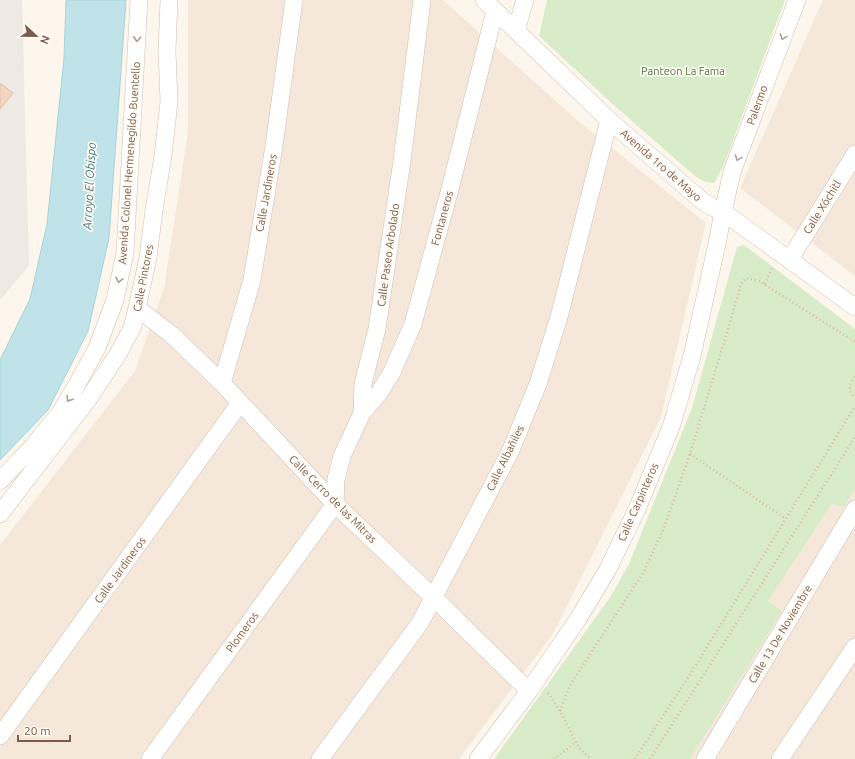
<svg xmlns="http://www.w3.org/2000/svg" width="855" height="759" font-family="Ubuntu,sans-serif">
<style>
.residential{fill:#f5e8da}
.industrial{fill:#efe9e4}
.green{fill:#d8ecc9}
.water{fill:#bfe3e8;stroke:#a5d3da}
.building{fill:#f3d5c3;stroke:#e6bba3}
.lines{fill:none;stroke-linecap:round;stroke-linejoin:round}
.minor-casing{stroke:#d1beb0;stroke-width:18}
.path{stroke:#d9b8a5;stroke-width:2.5;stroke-dasharray:1 3;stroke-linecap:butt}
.minor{stroke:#fff;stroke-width:17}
.oneway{stroke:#af9d94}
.labels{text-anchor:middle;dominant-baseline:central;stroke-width:3.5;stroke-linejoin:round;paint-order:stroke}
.park-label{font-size:11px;fill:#537a41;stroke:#fffaf3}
.street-label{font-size:11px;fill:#7a5c4d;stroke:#fffaf3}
.water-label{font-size:12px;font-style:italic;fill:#437c86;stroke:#fffaf3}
</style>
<rect width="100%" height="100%" fill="#fdf6ec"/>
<path class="residential" d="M188,0h255l134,120 129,103 -45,194 -108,217 -94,125h-459v-214l135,-174 29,-83 24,-156z
M823,0h32v276l-115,-88z
M855,342v417h-329z"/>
<path class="industrial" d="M0,0h22l7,266 -29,34z"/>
<path class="green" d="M547,0h238l-61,165 -10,18 -9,-1 -10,-6 -78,-68 -78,-72z
M744,245l111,84v159l-11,19 -12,-4 -64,98 14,10 -92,148h-196l117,-163 18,-32 63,-156 45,-161z"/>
<path class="water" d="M66,0h60l-17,238 -21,93 -40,79 -48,50v-100l30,-61 17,-75 17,-166z"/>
<path class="building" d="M0,83l13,10 -13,16z"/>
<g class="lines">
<defs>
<path id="minor" d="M484,0l125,120 92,80 11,7 11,5 132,95
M516,31l9,-31
M790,259l65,-105
M137,308l35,27 50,48 113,121 98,93 96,94
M222,383l30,-103 22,-134 20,-146
M362,413l17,-20 13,-21 21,-48 37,-135 45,-178
M0,481l33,-35 27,-33 16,-27 21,-38 18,-48 10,-47 14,-253
M0,514l89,-116 29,-44 14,-26 5,-20 11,-50 6,-48 9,-54 6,-54 -2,-51 2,-51
M0,736l240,-333
M150,759l185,-255 1,-25 6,-23 20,-43 1,-29 14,-55 25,-168 20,-161
M320,759l100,-136 90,-171 28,-68 21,-67 50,-197
M478,759l51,-68 49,-72 30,-50 29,-60 34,-82 21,-71 25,-112 6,-32 9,-40 65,-172
M705,759l150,-250
M780,759l75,-112"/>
</defs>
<use href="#minor" class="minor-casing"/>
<path class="path" d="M765,284l7,-16
M855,377c-7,7 -7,15 0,21
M690,454l96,65
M548,693l12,18 19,37 12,11
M560,711l3,-8 7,-18 73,-112 21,-45 26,-74 43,-141 8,-29 5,-6 13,3 96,61
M554,759l22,-17
M635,759l61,-94 159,-259
M650,759l205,-322"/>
<use href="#minor" class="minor"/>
</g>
<defs><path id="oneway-chevron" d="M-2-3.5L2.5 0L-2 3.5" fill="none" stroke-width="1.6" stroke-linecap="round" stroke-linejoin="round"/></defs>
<g class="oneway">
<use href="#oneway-chevron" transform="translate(783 37) rotate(110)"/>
<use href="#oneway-chevron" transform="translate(137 39) rotate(93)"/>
<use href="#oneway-chevron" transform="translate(738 158) rotate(110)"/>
<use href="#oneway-chevron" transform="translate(119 280) rotate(102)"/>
<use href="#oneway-chevron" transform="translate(69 399) rotate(122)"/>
</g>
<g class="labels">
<g class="park-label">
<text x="683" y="71">Panteon La Fama</text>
</g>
<g class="street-label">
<text transform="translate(757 105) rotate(-70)">Palermo</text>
<text transform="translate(129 163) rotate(-86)">Avenida Colonel Hermenegildo Buentello</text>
<text transform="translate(661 165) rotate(41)">Avenida 1ro de Mayo</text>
<text transform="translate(266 193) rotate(-80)">Calle Jardineros</text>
<text transform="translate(822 207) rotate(-58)">Calle Xóchitl</text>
<text transform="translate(442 218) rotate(-75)">Fontaneros</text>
<text transform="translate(388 255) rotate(-82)">Calle Paseo Arbolado</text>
<text transform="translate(143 278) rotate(-79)">Calle Pintores</text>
<text transform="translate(505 458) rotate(-64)">Calle Albañiles</text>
<text transform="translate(333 499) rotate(45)">Calle Cerro de las Mitras</text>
<text transform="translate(638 502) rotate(-66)">Calle Carpinteros</text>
<text transform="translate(120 570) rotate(-54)">Calle Jardineros</text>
<text transform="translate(242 632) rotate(-54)">Plomeros</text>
<text transform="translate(780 634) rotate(-59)">Calle 13 De Noviembre</text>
</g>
<g class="water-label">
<text transform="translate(89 186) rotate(-87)">Arroyo El Obispo</text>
</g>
</g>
<g transform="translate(36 36) rotate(112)" stroke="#fffaf3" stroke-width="3" paint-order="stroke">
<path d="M0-3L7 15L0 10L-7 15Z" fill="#7a5c4d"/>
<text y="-6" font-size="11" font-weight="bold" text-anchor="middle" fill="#7a5c4d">N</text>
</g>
<path d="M18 735v6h52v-6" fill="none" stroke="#7a5c4d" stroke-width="2"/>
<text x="24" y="735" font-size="12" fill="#7a5c4d" stroke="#fffaf3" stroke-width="3" paint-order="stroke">20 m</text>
</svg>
